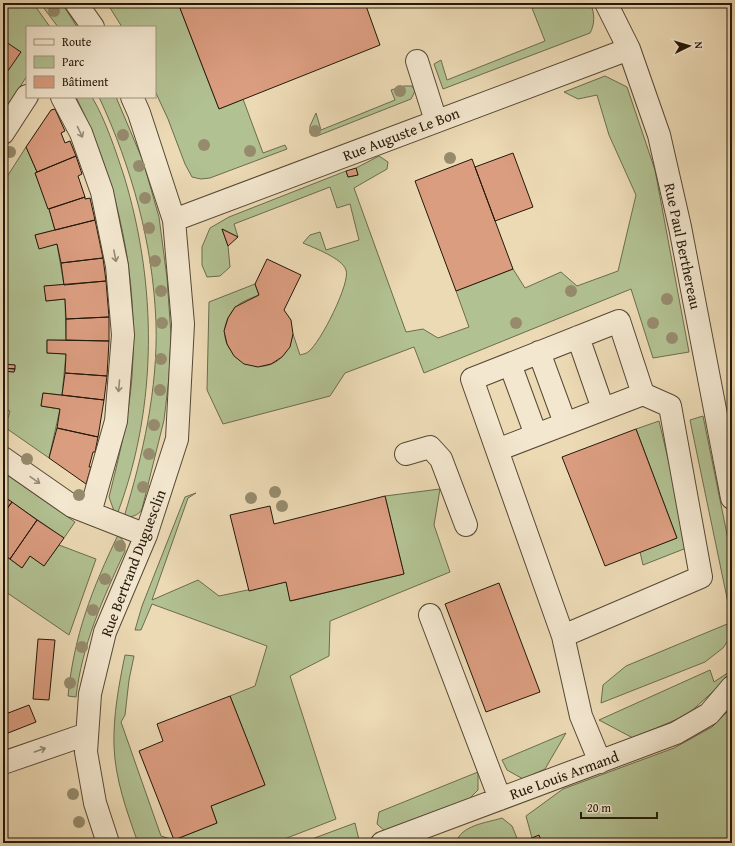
<svg xmlns="http://www.w3.org/2000/svg" width="735" height="846" font-family="'Gentium Book Plus',serif">
<style>
.green{fill:#b2c192;stroke:#6b6c4e}
.building{fill:#db9d80;stroke:#241809}
.lines{fill:none;stroke-linecap:round;stroke-linejoin:round}
.minor-casing{stroke:#564834;stroke-width:24}
.minor{stroke:#f3e7cf;stroke-width:22}
.tree{fill:#968b6d}
.oneway{stroke:#968a76}
.labels{text-anchor:middle;dominant-baseline:central;stroke-width:3;stroke-linejoin:round;paint-order:stroke}
.street-label{font-size:15px;fill:#241809;stroke:#f3e7cf}
</style>
<rect width="100%" height="100%" fill="#ecdab5"/>
<filter id="stains"><feTurbulence type="fractalNoise" baseFrequency=".005" numOctaves="4"/><feColorMatrix values="0 0 0 0 .2 0 0 0 0 .09 0 0 0 0 .02 0 0 0 .5 -.17"/></filter>
<radialGradient id="worn" r=".72"><stop offset=".6" stop-color="#630" stop-opacity="0"/><stop offset="1" stop-color="#630" stop-opacity=".3"/></radialGradient>
<path class="green" d="M3,3h30l17,24h-23v49l-24,37z
M40,3h22l15,24h-19z
M107,3h71l41,106 24,-10 20,54 22,-8 2,4 -77,29 -9,1 -9,-2 -7,-13 -17,-45 -13,-28v-64h-33z
M530,3h60c5,10 5,21 0,30l-147,56 -9,-25 7,-4 6,20 98,-39z
M605,76l22,11 28,83 34,182 -36,6 -22,-69 -207,84 -10,-26 -69,26 -15,23 -107,28 -16,-34 2,-88 46,-18 4,11c-8,3 -19,7 -24,13 -39,43 43,92 58,26l7,21c2,-1 6,-1 8,-3 12,-8 43,-70 38,-82 -4,-12 -32,-22 -43,-27l7,-8 10,-3 6,18 33,-10 -9,-36 -13,4 -7,-21 -96,37 4,13 -16,-8 6,17 2,21 -10,9 -13,1 -5,-12v-18l8,-19 19,-11 117,-46 2,6 10,-2 -2,-7 23,-12 9,6 -1,7 -33,19 52,144 17,-3 15,9 31,-11 -13,-36 57,-22 12,19 36,-16 16,14 41,-15 18,-76 -27,-60 -12,-40 -19,4 -14,-7z
M404,86h8l3,5 -4,8 -94,37 -7,-3v-7l6,-13 5,17 74,-30 -4,-10z
M76,97h16c14,24 23,52 32,79 33,108 34,229 -6,336l-4,-1 -5,-14c10,-40 20,-80 23,-121 7,-97 -13,-192 -56,-279z
M99,97h17l27,64 16,56 8,61 4,57 -2,43 -5,42 -22,89c-4,7 -10,8 -18,8 19,-62 34,-129 32,-194 -3,-79 -24,-155 -57,-226z
M26,147l11,25 -2,1 14,36 6,21 -20,5 4,13 18,-4 7,41 -19,1 1,15 19,-2 1,41h-19v13l19,1 -4,41 -19,-2 -2,13 19,3 -11,49 -46,-32v-9l5,1 2,-7 -7,-2v-38l11,1 1,-7 -12,-1v-40l4,-1v-7h-4v-133z
M703,416l29,143v76l-9,13 -18,14 -104,41 2,-18 23,-19 106,-44 -42,-202z
M659,421l30,126 -46,18 -3,-13 37,-14 -41,-109z
M3,472l72,50 -11,16 -61,-42z
M440,489l-6,36 16,47 -120,49 -1,35 -39,20 46,143 -62,24h-136c-11,-31 -23,-64 -24,-97 -1,-30 5,-62 11,-91l9,1 -5,24 -4,35 -4,7 40,114 13,4 43,-17 -6,-17 54,-21 -35,-89 25,-10 12,-40 -115,-42 -11,26h-6l7,-24 43,-109 11,-4 -8,5 -36,102 46,-20 21,16 67,-14 5,19 113,-27 -19,-78z
M118,535l6,7 1,9c-22,47 -43,94 -49,146l-8,-1c6,-61 24,-107 50,-161z
M59,545l37,14 -27,76 -66,-45v-36l19,14 8,-12 14,10z
M710,670l4,12 18,-12 -15,18 -30,27 -54,23 -34,-18z
M732,707v35l-4,10 4,5v86h-190l-3,-7 -7,2 -6,-22 37,-27 111,-41 38,-21z
M566,733l-21,36 -22,10 -16,-9 -5,-10z
M478,772v18l-9,9 -83,33 -9,-8 2,-12z
M502,818l10,8 7,17h-63c5,-18 30,-20 46,-25z
M355,823l4,17 -6,3h-52z"/>
<path class="building" d="M178,3h187l15,42 -161,64z
M3,40l18,12 -18,26z
M55,109l10,22 -4,2 4,10 5,-2 6,15 -39,16 -11,-25 25,-37z
M513,153l20,54 -38,14 -20,-54z
M76,156l6,18 -4,2 7,21 -37,12 -13,-36z
M472,159l41,110 -57,22 -41,-110z
M356,168l2,7 -10,2 -2,-6z
M85,197v2l5,-1 5,22 -40,10 -6,-21z
M95,220l8,38 -42,5 -4,-19 -18,5 -4,-14z
M222,229l16,8 -10,9z
M103,258l3,23 -42,4 -3,-22z
M267,259l34,16 -17,35 7,10 2,14 -3,13 -8,10 -11,7 -13,3 -14,-3 -10,-8 -7,-12 -3,-13 4,-13 7,-11 24,-12 -4,-11z
M106,281l3,36 -43,2 -1,-20 -19,2 -2,-15z
M109,317v24l-43,-1v-21z
M47,340l62,1 -2,35 -42,-3 1,-19 -19,-1z
M3,364l12,1v4l-12,-1z
M3,368l12,1 -1,3 -11,-1z
M65,373l42,3 -3,24 -42,-5z
M43,393l61,7 -6,37 -41,-9 3,-19 -19,-3z
M57,428l41,9 -3,15h-2l-4,15h2l-5,17 -37,-26z
M636,429l41,109 -72,28 -43,-109z
M3,496l9,6 -9,12z
M385,496l19,78 -114,27 -4,-19 -37,9 -19,-76 40,-9 4,18z
M12,502l25,18 -27,39 -7,-5v-10l3,-4 -3,-3v-23z
M37,520l27,18 -20,28 -14,-10 -8,12 -12,-9z
M499,583l41,109 -54,20 -41,-108z
M38,639l17,1 -6,60 -16,-1z
M230,696l35,89 -54,21 6,17 -43,17 -35,-89 24,-10 -6,-17z
M29,705l7,17 -33,13v-20z
M539,835l3,8h-23l13,-5z"/>
<g class="lines">
<defs>
<path id="minor" d="M76,3l17,24
M606,3l23,46 30,86 21,92 52,271
M417,61l19,60
M62,97l19,36 21,59 15,74 6,69 -7,86 -26,92
M3,133l24,-37
M174,220l455,-171
M578,337l25,72
M539,352l26,71
M510,364l26,71
M497,450l-25,-71 147,-58 24,73
M406,454l24,-7 11,12 25,66
M3,458l69,48 74,29
M430,615l70,184
M563,636l138,-59 -31,-171 -27,-12 -146,56 66,186 18,80 19,46
M3,763l84,-29
M108,843l-13,-40 -9,-51 4,-58 15,-62 41,-97 31,-96 6,-115 -9,-104 -35,-107 -7,-16
M382,843l294,-110 33,-19 23,-27"/>
</defs>
<use href="#minor" class="minor-casing"/>
<use href="#minor" class="minor"/>
</g>
<g class="tree">
<circle cx="54" cy="11" r="6"/>
<circle cx="400" cy="91" r="6"/>
<circle cx="315" cy="131" r="6"/>
<circle cx="123" cy="135" r="6"/>
<circle cx="204" cy="145" r="6"/>
<circle cx="250" cy="151" r="6"/>
<circle cx="10" cy="152" r="6"/>
<circle cx="450" cy="158" r="6"/>
<circle cx="139" cy="166" r="6"/>
<circle cx="145" cy="198" r="6"/>
<circle cx="149" cy="228" r="6"/>
<circle cx="155" cy="261" r="6"/>
<circle cx="161" cy="291" r="6"/>
<circle cx="571" cy="291" r="6"/>
<circle cx="667" cy="299" r="6"/>
<circle cx="162" cy="323" r="6"/>
<circle cx="516" cy="323" r="6"/>
<circle cx="653" cy="323" r="6"/>
<circle cx="672" cy="338" r="6"/>
<circle cx="161" cy="359" r="6"/>
<circle cx="160" cy="390" r="6"/>
<circle cx="154" cy="425" r="6"/>
<circle cx="149" cy="454" r="6"/>
<circle cx="27" cy="459" r="6"/>
<circle cx="143" cy="487" r="6"/>
<circle cx="275" cy="492" r="6"/>
<circle cx="79" cy="495" r="6"/>
<circle cx="251" cy="498" r="6"/>
<circle cx="282" cy="506" r="6"/>
<circle cx="120" cy="546" r="6"/>
<circle cx="105" cy="579" r="6"/>
<circle cx="93" cy="610" r="6"/>
<circle cx="82" cy="647" r="6"/>
<circle cx="70" cy="683" r="6"/>
<circle cx="73" cy="794" r="6"/>
<circle cx="79" cy="822" r="6"/>
</g>
<defs><path id="oneway-shaft" d="M-6 0H5M1.5-3L5.5 0L1.5 3" fill="none" stroke-width="1.6" stroke-linecap="round" stroke-linejoin="round"/></defs>
<g class="oneway">
<use href="#oneway-shaft" transform="translate(80 132) rotate(65)"/>
<use href="#oneway-shaft" transform="translate(115 256) rotate(79)"/>
<use href="#oneway-shaft" transform="translate(119 386) rotate(95)"/>
<use href="#oneway-shaft" transform="translate(35 480) rotate(35)"/>
<use href="#oneway-shaft" transform="translate(40 750) rotate(-19)"/>
</g>
<g class="labels">
<g class="street-label">
<text transform="translate(401 134) rotate(-21)">Rue Auguste Le Bon</text>
<text transform="translate(683 246) rotate(78)">Rue Paul Berthereau</text>
<text transform="translate(133 563) rotate(-69)">Rue Bertrand Duguesclin</text>
<text transform="translate(564 775) rotate(-20)">Rue Louis Armand</text>
</g>
</g>
<rect width="735" height="846" fill="none" stroke="#ecdab5" stroke-width="16"/>
<rect x="4" y="4" width="727" height="838" fill="none" stroke="#241809" stroke-width="2"/>
<rect x="8" y="8" width="719" height="830" fill="none" stroke="#241809"/>
<rect x="26" y="26" width="130" height="72" fill="#f3e7cf" stroke="#a09480"/>
<rect x="34" y="39" width="20" height="6" fill="#f3e7cf" stroke="#a09480"/>
<text x="62" y="46" font-size="12" fill="#241809">Route</text>
<rect x="34" y="56" width="20" height="12" fill="#b2c192" stroke="#a09480"/>
<text x="62" y="66" font-size="12" fill="#241809">Parc</text>
<rect x="34" y="76" width="20" height="12" fill="#db9d80" stroke="#a09480"/>
<text x="62" y="86" font-size="12" fill="#241809">Bâtiment</text>
<g transform="translate(689 46) rotate(85)" stroke="#f3e7cf" stroke-width="3" paint-order="stroke">
<path d="M0-3L7 15L0 10L-7 15Z" fill="#241809"/>
<text y="-6" font-size="11" font-weight="bold" text-anchor="middle" fill="#241809">N</text>
</g>
<path d="M581 812v6h76v-6" fill="none" stroke="#241809" stroke-width="2"/>
<text x="587" y="812" font-size="12" fill="#241809" stroke="#f3e7cf" stroke-width="3" paint-order="stroke">20 m</text>
<rect width="100%" height="100%" filter="url(#stains)"/>
<rect width="100%" height="100%" fill="url(#worn)"/>
</svg>
